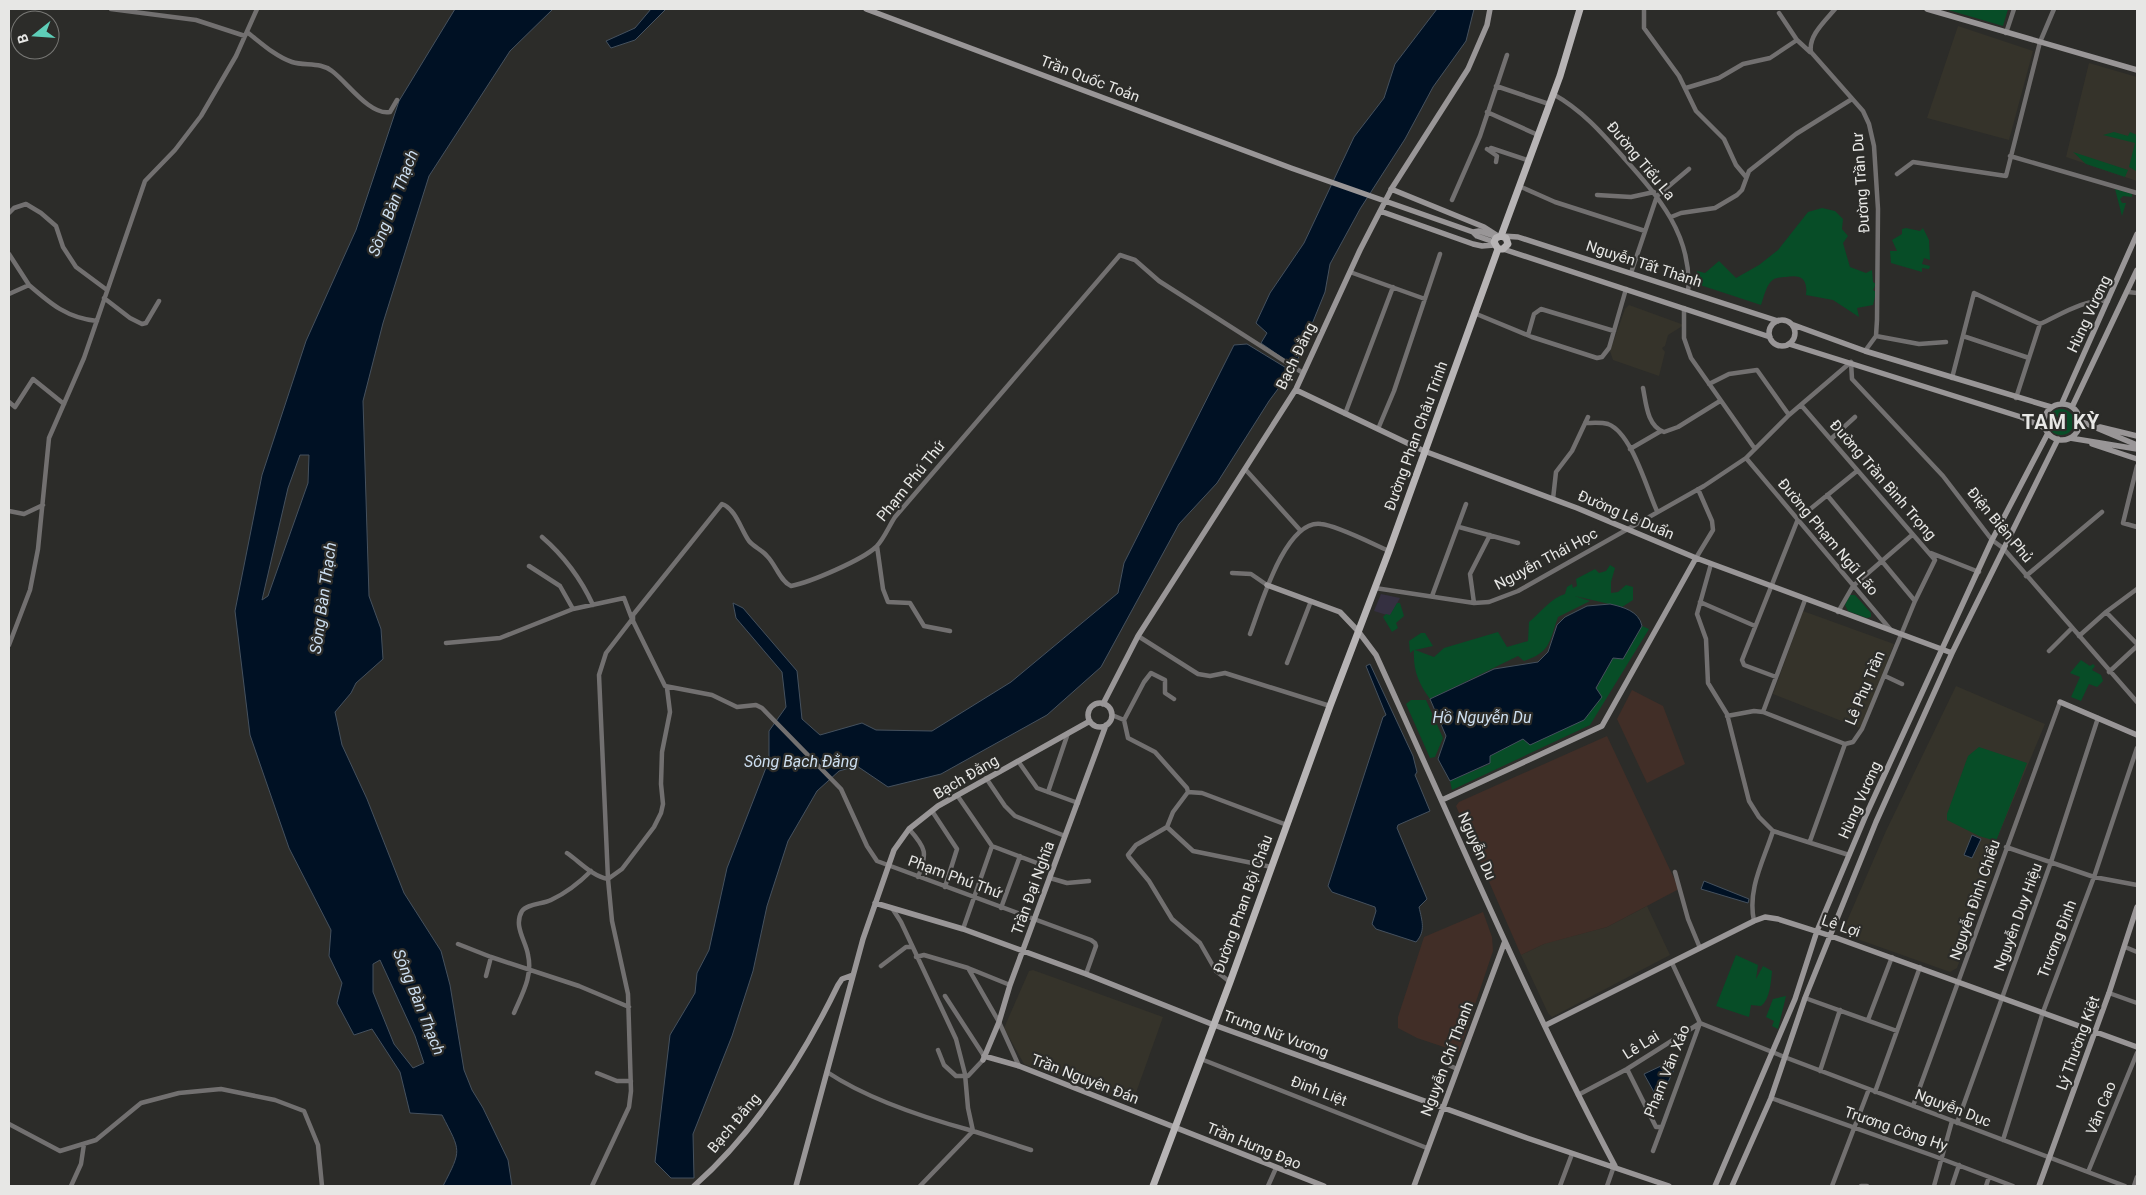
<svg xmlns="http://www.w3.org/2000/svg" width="2146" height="1195" font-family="Roboto,sans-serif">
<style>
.commercial{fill:#353041}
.built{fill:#35332a}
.medical{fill:#412e27}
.green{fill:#074d27}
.water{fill:#001124;stroke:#45515e;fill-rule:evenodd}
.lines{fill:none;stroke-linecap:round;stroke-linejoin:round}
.street{stroke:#727070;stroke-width:4.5}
.secondary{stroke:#999697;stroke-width:5.5}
.primary{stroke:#b7b4b5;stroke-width:7}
.labels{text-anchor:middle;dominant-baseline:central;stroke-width:4.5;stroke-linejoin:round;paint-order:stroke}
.street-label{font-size:15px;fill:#e7e7e5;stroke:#2c2c29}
.water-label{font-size:16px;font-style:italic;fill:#cddff1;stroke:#2c2c29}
.district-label{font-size:20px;font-weight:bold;letter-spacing:1px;fill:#e7e7e5;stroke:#2c2c29}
</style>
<rect width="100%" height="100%" fill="#2c2c29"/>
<path class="commercial" d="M1381,594l19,4 -10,18 -16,-5z"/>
<path class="built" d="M1958,26l75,25 -24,89 -82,-22z
M2089,63l48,14v104l-71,-24z
M1629,305l55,20 -16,10 -3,11 -3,2 3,4 -6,24 -46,-16 -3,-9 15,-42z
M1803,611l91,33 -32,85 -89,-35z
M1956,686l89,38 -54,129 1,6 5,2 -40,107 -7,4 -104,-37 -2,-7 42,-97z
M1647,906l23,49 -118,62 -4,-4 -27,-58 25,-12 61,-16z
M1033,970l130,47 -31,87 -108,-40 -20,-36 25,-57z"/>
<path class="medical" d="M1632,690l31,16 22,58 -38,19 -30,-64z
M1607,736l72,153 -72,38 -63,17 -23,11 -65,-149 3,-4z
M1483,912l9,25 1,14 -34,101 -42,-14 -19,-10v-11l26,-80z"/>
<path class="green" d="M1945,9h63l-5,17z
M2114,132l14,4 2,-4 7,3v43l-1,-7 -7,-4 6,-24 -32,-8z
M2073,152l55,18 -3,7 -39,-13z
M2115,189l17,5v3l-9,-1 -3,3 2,4h4l-4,13z
M1822,208l13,3 8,8 -1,10 6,7 -5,7 7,24 16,6 6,-3 1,12 3,2 -3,6 3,2 -3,13 -16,3 2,9 -26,-17 -27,-5c2,-16 -5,-21 -20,-18 -4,0 -10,1 -12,2 -8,5 -10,18 -13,26l-67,-22 3,-12 8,2 14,-12 17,17 23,-13 19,-15 30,-38z
M1906,228l14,3 3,-3 6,12 1,20 -6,-2 -2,6 8,2 -1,3 -7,-1v4l-31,-9 -1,-12h7l-5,-11 10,-6v-5z
M2048 422a13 13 0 1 1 26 0a13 13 0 1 1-26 0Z
M1610,565l5,3 -4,14v11l7,-1 8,-7 7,2v13l-11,7 -47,-11 15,5 -32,16c-9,25 -7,35 -34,44l-6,-5 -88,43c-12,-16 -17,-29 -16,-49l-4,3 -1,-12 12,-8h4l8,13 -18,4 19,7 10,-9 54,-16 9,15 21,-6 1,-19c11,-9 22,-24 36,-28l2,-7 5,-3 1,4 4,-2 -1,-7 19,-10 4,4 7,-2z
M1850,595h5l16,18v4l-4,1 -19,-7 -3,-6z
M1397,603h3l4,13 -8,7 2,5 -6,4 -9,-15 3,-3 4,1z
M1642,626l7,3 -59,96 -138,65 -2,-9 40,-17v-8l33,-17 7,5 66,-55 17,-31 10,1z
M2081,660l9,6 3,-2 2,2 -3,4 9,5 2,6 -6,6 -8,-3 -8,17 -10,-4 9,-20 -10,-4z
M1411,700h15l17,38 -8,19 -5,1 -24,-54z
M1979,747l48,16 -31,78 -17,-5 -32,-16v-6l21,-58z
M1736,955l22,10 -2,14 7,-13 9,5c-1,11 -2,28 -11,35l-10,-1 -2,12 -33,-11z
M1786,996l-8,33 -6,-3 2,-5 -8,-4 7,-18z"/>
<path class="water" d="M455,9h98l-43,42 -81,125 -46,147 -20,78 6,195 12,33 2,30 -27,24 -5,10 -16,19 7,33 25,54 37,94 37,58 9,34 14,85 8,20 11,18 25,52 4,26h-69c19,-37 18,-34 -1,-71l-32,-2 -10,-41 -28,-43 -18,6 -17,-32 5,-20 -13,-27 2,-26 -42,-82 -39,-113 -15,-124 27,-136 44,-134 50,-111 43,-129zM300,455h9l-1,28 -40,113 -6,4 26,-112zM380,960l35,76 9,27 -11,5 -19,-24 -21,-52v-28z
M651,9h15l-31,31 -24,8 -5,-7 29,-13z
M1437,9h37l-8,32 -33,46 -28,52 -45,70 -30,55 -5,28 -30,74 -26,35 -52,82 -38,41 -78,143 -54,48 -106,59 -53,13 -31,-21 -18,5 -22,20 -29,50 -21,65 -14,65 -21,65 -39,98 1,44h-23l-16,-16 15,-127 25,-42 2,-20 12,-23 18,-82 42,-108v-29l17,-24 -4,-35 -46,-54 -3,-15 10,5 54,63 5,48 18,16 42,-12 14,7 56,1 79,-49 107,-89 6,-30 110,-218 13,-1 41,25 3,-5 -30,-21 6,-10 -11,-10 14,-30 34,-50 50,-106 30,-39 11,-34z
M1610,604c13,3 29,7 32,22l-19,33 -10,-1 -17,30 6,9 -18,23 -54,25 -7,-6 -33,17v7l-40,18 -12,-22 8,-23 -16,-37 64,-30 44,-7 10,-10 9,-27 8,-8 22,-11z
M1370,664l43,92 4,16 -2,3 15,36 -32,14 -1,3 30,71 -8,8c3,14 7,24 -3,35l-40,-13 -4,-5 4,-13 -1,-4 -43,-15 -4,-6 55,-169 3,-2 -20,-49z
M1972,835l9,4 -9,19 -8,-3z
M1704,881l45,18 -1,4 -47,-14z
M1680,1057l-21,44 -15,-27z"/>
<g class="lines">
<path class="street" d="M111,9l85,11 49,16
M1644,9v19l35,48 17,35 28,28 12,26 10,12
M1835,9c-10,12 -27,27 -24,43l52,59 6,13 5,22 4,63 -1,111 -1,16 -11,15
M1779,13l18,27 13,12
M247,32c13,10 29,25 45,30 13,4 29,0 40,9 15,11 38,45 58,41l7,-12
M2006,33l8,-24
M1496,86l53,18
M1686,88l33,-10 24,-14 27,-6 27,-18
M1553,94c29,16 49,39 71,64 34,38 69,78 64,134
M1487,112l51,23
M1487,149l10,7 -1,6
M1490,150l1,-2 36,12
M2010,156l127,37
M1897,174l16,-12 93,14 34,-134 14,-33
M1519,186l36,16 90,29
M1597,195l34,2 23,-5
M1452,200l28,-64 27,-81
M9,213l5,-5 12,-4 15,9 15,13 7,21 13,20 31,23
M1671,217l10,-4 34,-5 22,-13 5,-5 7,-19 47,-37 56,-35
M9,254l20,31
M1350,272l75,27
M1631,273l26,-77 32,-27
M2128,292l9,1
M9,294l20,-9c22,19 38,33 68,36
M104,298l26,20 12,6 4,-1 13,-22
M1684,308v30l7,20 64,91
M1474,313l58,24 65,21 5,-1 7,-9 17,-59
M2040,324c22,-10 44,-25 68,-23
M1528,335l6,-21 7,-5 73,22
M1876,336l43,8 27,-2
M1963,336l66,22
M1851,362l1,17 91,97 49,64 11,8 134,154
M1952,378l22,-85 66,31 -24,74
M1709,384l20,-10 28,-4 32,45
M1643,388c3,15 4,38 21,44l14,-5 42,-26
M9,402l6,5 18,-28 31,25
M1801,405l134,155 -20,41
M1345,414l48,-127
M1585,423c7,0 16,-1 23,1 24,9 39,66 49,87
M1378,429l16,-38 46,-137
M1832,438l23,-21
M1630,449l31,-18
M1746,458l144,171
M2137,466l-14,57 14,4
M1245,469l55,61
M1827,495l88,106 -53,128 -9,13 -8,2
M1553,499l3,-27 16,-21 16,-34
M9,511l15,3 19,-9
M1459,527l59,16
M542,537c22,19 39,42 51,68
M877,546l6,43 5,13 22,1 14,23 26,5
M1931,553l48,19
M1696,558l17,-28 -1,-9 -14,-32
M1711,564l-14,50 9,25 2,44 19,31 22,87 10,16 14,14
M529,566l31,20 13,23
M1232,573l19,1 16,11
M2026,576l76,-64
M1375,588l99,15 15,-1 29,-11 186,-105 42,-28 43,-43 62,-53
M1432,596l34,-92
M1700,602l55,24
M1474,603l-4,-29 20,-39
M1838,612l15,-26 59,-51
M2106,612l31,32
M1250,634c10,-26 35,-115 71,-110 15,1 52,20 68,27
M1138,636l60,38 12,2 15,-3 105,33
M2079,636l27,-24 31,-23
M446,643l54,-5 73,-29 51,-11 8,21
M9,645l21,-55 8,-41 11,-111 35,-80 61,-177 30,-31 26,-34 35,-60 21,-47
M2049,651l23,-23
M1287,663l24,-62
M2109,672l28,-26
M1885,676l17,8
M1776,677l-32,-12 -2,-5 56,-141 59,-48
M1763,712l42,-112
M1112,715l12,5 4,18 27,14 32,36 1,4 -15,20 -6,15 -31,18 -8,10 1,2 20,24 23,38 28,24 16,28 14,11
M1727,716l27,-5 9,1 82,32
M1124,720l20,-38 7,-9 14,7v13l9,6
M1018,761l19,27 41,15
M986,778l19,28 10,10 50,20
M1048,792l20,-59
M1188,792l14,1 85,32
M957,795l35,51 61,23
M932,811l25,38 -12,38
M1167,827l26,24 79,16
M909,829c17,19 19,24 9,48
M1773,831l76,24
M1810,841l35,-97
M2006,847l88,30 43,8
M567,853c13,9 25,23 41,26l14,-10 32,-42 7,-14 2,-9 -2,-20 1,-32 8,-40 -3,-24
M1675,872l13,47 12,29
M1050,878l17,5 22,-2
M892,908l9,14 55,117 9,35 3,34 5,23 58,19
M1001,908l19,-52
M1754,921c-7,-32 10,-61 19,-90
M963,929l29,-83
M458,944l33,13 88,29 50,21
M2125,947l12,5
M916,957l8,-2 44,13 42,17
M881,966l25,-19h5
M968,968l31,54 20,44
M1086,974l10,-28 -1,-3 -4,-3 -214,-79 -10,-15 -26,-57 -79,-81 -6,-3 -19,2 -25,-12 -47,-9 -32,-65v-6l89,-111c14,5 19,26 27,37 5,6 13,9 18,15 9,9 13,25 24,30 20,-4 71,-26 85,-39 8,-8 13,-21 19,-30l225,-262 15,5 24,21 144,92
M486,976l5,-19
M2109,993l28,10
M945,996l39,60
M1805,998l92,33
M514,1013c8,-19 19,-37 14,-58 -2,-14 -15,-29 -6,-44 5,-7 21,-7 29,-11 15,-7 28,-17 40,-29
M1868,1020l24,-63
M938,1050l6,15 12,11h12l15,-16
M1201,1059l226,89
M1442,1062l15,7
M1627,1069l29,58h6l38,-104 -28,-60
M1820,1071l20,-61
M827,1072c42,28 98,46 146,59l-53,55
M597,1073l20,8h14
M1875,1092l45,-125
M1578,1095l49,-26 73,-46 87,35 338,128
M1771,1098l163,58 79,30
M1913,1106l147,-404
M1957,1123l94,-261 47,-144
M9,1124l51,27 36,-11 45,-37 38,-10 42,-4 54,11 29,11 14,34 4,41
M2003,1140l40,-128 51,-135 43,-129
M1653,1151l9,-24
M2088,1172l49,-119
M71,1186l10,-22 3,-20
M592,1186l37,-79 2,-16 -3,-97 -16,-73 -4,-42 -9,-204 7,-22 27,-35
M1268,1186l8,-18
M1560,1186l12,-32
M1607,1186l7,-20
M1832,1186l37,-97
M1861,1186h6
M1934,1186l18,-65
M1952,1186l7,-21
M1986,1186l3,-9
M2134,1186l3,-9"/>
<path class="secondary" d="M866,9l425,159 182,64
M1927,9l210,61
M1391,189l93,38 14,9
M1380,211l93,33 9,2 12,-1
M1502,236l16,1 260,84
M1494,242l-17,-6 -4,-4 6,-1 18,6
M1503,249l267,88
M1769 333a13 13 0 1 1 26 0a13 13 0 1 1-26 0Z
M1791,324l74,27 186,56
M1789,344l232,73 24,11
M1296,390l128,61 153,57 119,50 256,95
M2062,403l75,-169
M2044 422a18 18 0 1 1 36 0a18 18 0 1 1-36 0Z
M2072,407l65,-137
M2080,421l57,24
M2100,427l37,9
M2070,438l67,11
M2092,444l45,15
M1267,585l73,27 18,19 18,24c78,171 151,345 239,511
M2060,702l77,33
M1088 715a12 12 0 1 1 24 0a12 12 0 1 1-24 0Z
M1103,704l35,-68 158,-247 64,-139 32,-62 76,-119 19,-44 3,-16
M1442,800l160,-74 94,-168
M875,903l88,26 123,45 128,51 313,113 142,48
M1546,1025l208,-104 11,-4 13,2 53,17 306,111
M984,1056l35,10 305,120
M983,1060l16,-38 11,-37 96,-260
M694,1186c62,-55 108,-127 144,-201l4,-6 11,-4
M796,1186l67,-247 31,-89 15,-21 29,-23 152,-85
M1414,1186l91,-245
M1715,1186l80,-187 22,-68 49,-116 126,-275 56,-107
M1732,1186l39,-88 34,-100 71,-176 76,-169 106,-214
M2039,1186l70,-193 28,-86"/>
<path class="primary" d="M1501,236l59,-160 20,-67
M1498,249h5l5,-5 -2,-6 -5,-2
M1498,249l-4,-7 2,-4 5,-2
M1153,1186l77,-204 100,-276 59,-155 109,-302"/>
</g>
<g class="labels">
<g class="street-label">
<text transform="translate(1090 79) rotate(21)">Trần Quốc Toản</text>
<text transform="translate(1641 161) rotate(50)">Đường Tiểu La</text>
<text transform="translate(1861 183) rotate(-94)">Đường Trần Dư</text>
<text transform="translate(1644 264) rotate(18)">Nguyễn Tất Thành</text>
<text transform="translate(2089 314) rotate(-65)">Hùng Vương</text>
<text transform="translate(1296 356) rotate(-64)">Bạch Đằng</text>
<text transform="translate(1416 436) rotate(-70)">Đường Phan Châu Trinh</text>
<text transform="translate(1883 480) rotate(49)">Đường Trần Bình Trọng</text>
<text transform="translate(911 481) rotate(-51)">Phạm Phú Thứ</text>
<text transform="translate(1626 515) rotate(23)">Đường Lê Duẩn</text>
<text transform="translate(2000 525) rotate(50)">Điện Biên Phủ</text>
<text transform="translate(1828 537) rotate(50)">Đường Phạm Ngũ Lão</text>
<text transform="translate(1546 559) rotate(-28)">Nguyễn Thái Học</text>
<text transform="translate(1865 688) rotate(-67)">Lê Phụ Trần</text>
<text transform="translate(966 777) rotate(-30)">Bạch Đằng</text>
<text transform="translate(1860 800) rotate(-66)">Hùng Vương</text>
<text transform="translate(1477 846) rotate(66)">Nguyễn Du</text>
<text transform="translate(955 877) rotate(20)">Phạm Phú Thứ</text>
<text transform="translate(1033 888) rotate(-70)">Trần Đại Nghĩa</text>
<text transform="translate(1975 900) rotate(-71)">Nguyễn Đình Chiểu</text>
<text transform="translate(1243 904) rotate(-70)">Đường Phan Bội Châu</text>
<text transform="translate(2018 917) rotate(-70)">Nguyễn Duy Hiệu</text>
<text transform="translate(1841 926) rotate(19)">Lê Lợi</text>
<text transform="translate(2057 939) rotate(-69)">Trương Định</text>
<text transform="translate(1276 1034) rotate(20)">Trưng Nữ Vương</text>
<text transform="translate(2078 1043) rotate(-70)">Lý Thường Kiệt</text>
<text transform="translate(1641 1045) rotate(-32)">Lê Lai</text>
<text transform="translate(1447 1059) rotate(-69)">Nguyễn Chí Thanh</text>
<text transform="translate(1667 1071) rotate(-68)">Phạm Văn Xảo</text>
<text transform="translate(1085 1079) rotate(21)">Trần Nguyên Đán</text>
<text transform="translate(1319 1091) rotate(21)">Đinh Liệt</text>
<text transform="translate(1953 1108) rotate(21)">Nguyễn Dục</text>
<text transform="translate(2101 1108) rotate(-68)">Văn Cao</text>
<text transform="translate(734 1123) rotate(-50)">Bạch Đằng</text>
<text transform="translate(1896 1129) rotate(19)">Trương Công Hy</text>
<text transform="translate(1254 1146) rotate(22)">Trần Hưng Đạo</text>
</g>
<g class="water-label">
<text transform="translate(393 203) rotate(-69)">Sông Bàn Thạch</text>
<text transform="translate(323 598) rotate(-82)">Sông Bàn Thạch</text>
<text x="1482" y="717">Hồ Nguyễn Du</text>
<text x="801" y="761">Sông Bạch Đằng</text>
<text transform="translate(419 1002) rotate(68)">Sông Bàn Thạch</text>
</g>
<g class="district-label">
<text x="2061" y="422">TAM KỲ</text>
</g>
</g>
<rect width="2146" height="1195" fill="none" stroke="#e7e7e5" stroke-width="20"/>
<g transform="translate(35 35) rotate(253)"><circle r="24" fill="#2c2c29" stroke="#777774"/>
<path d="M0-4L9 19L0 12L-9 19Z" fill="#5eceb8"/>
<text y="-8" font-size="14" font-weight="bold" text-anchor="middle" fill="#e7e7e5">B</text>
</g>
</svg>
